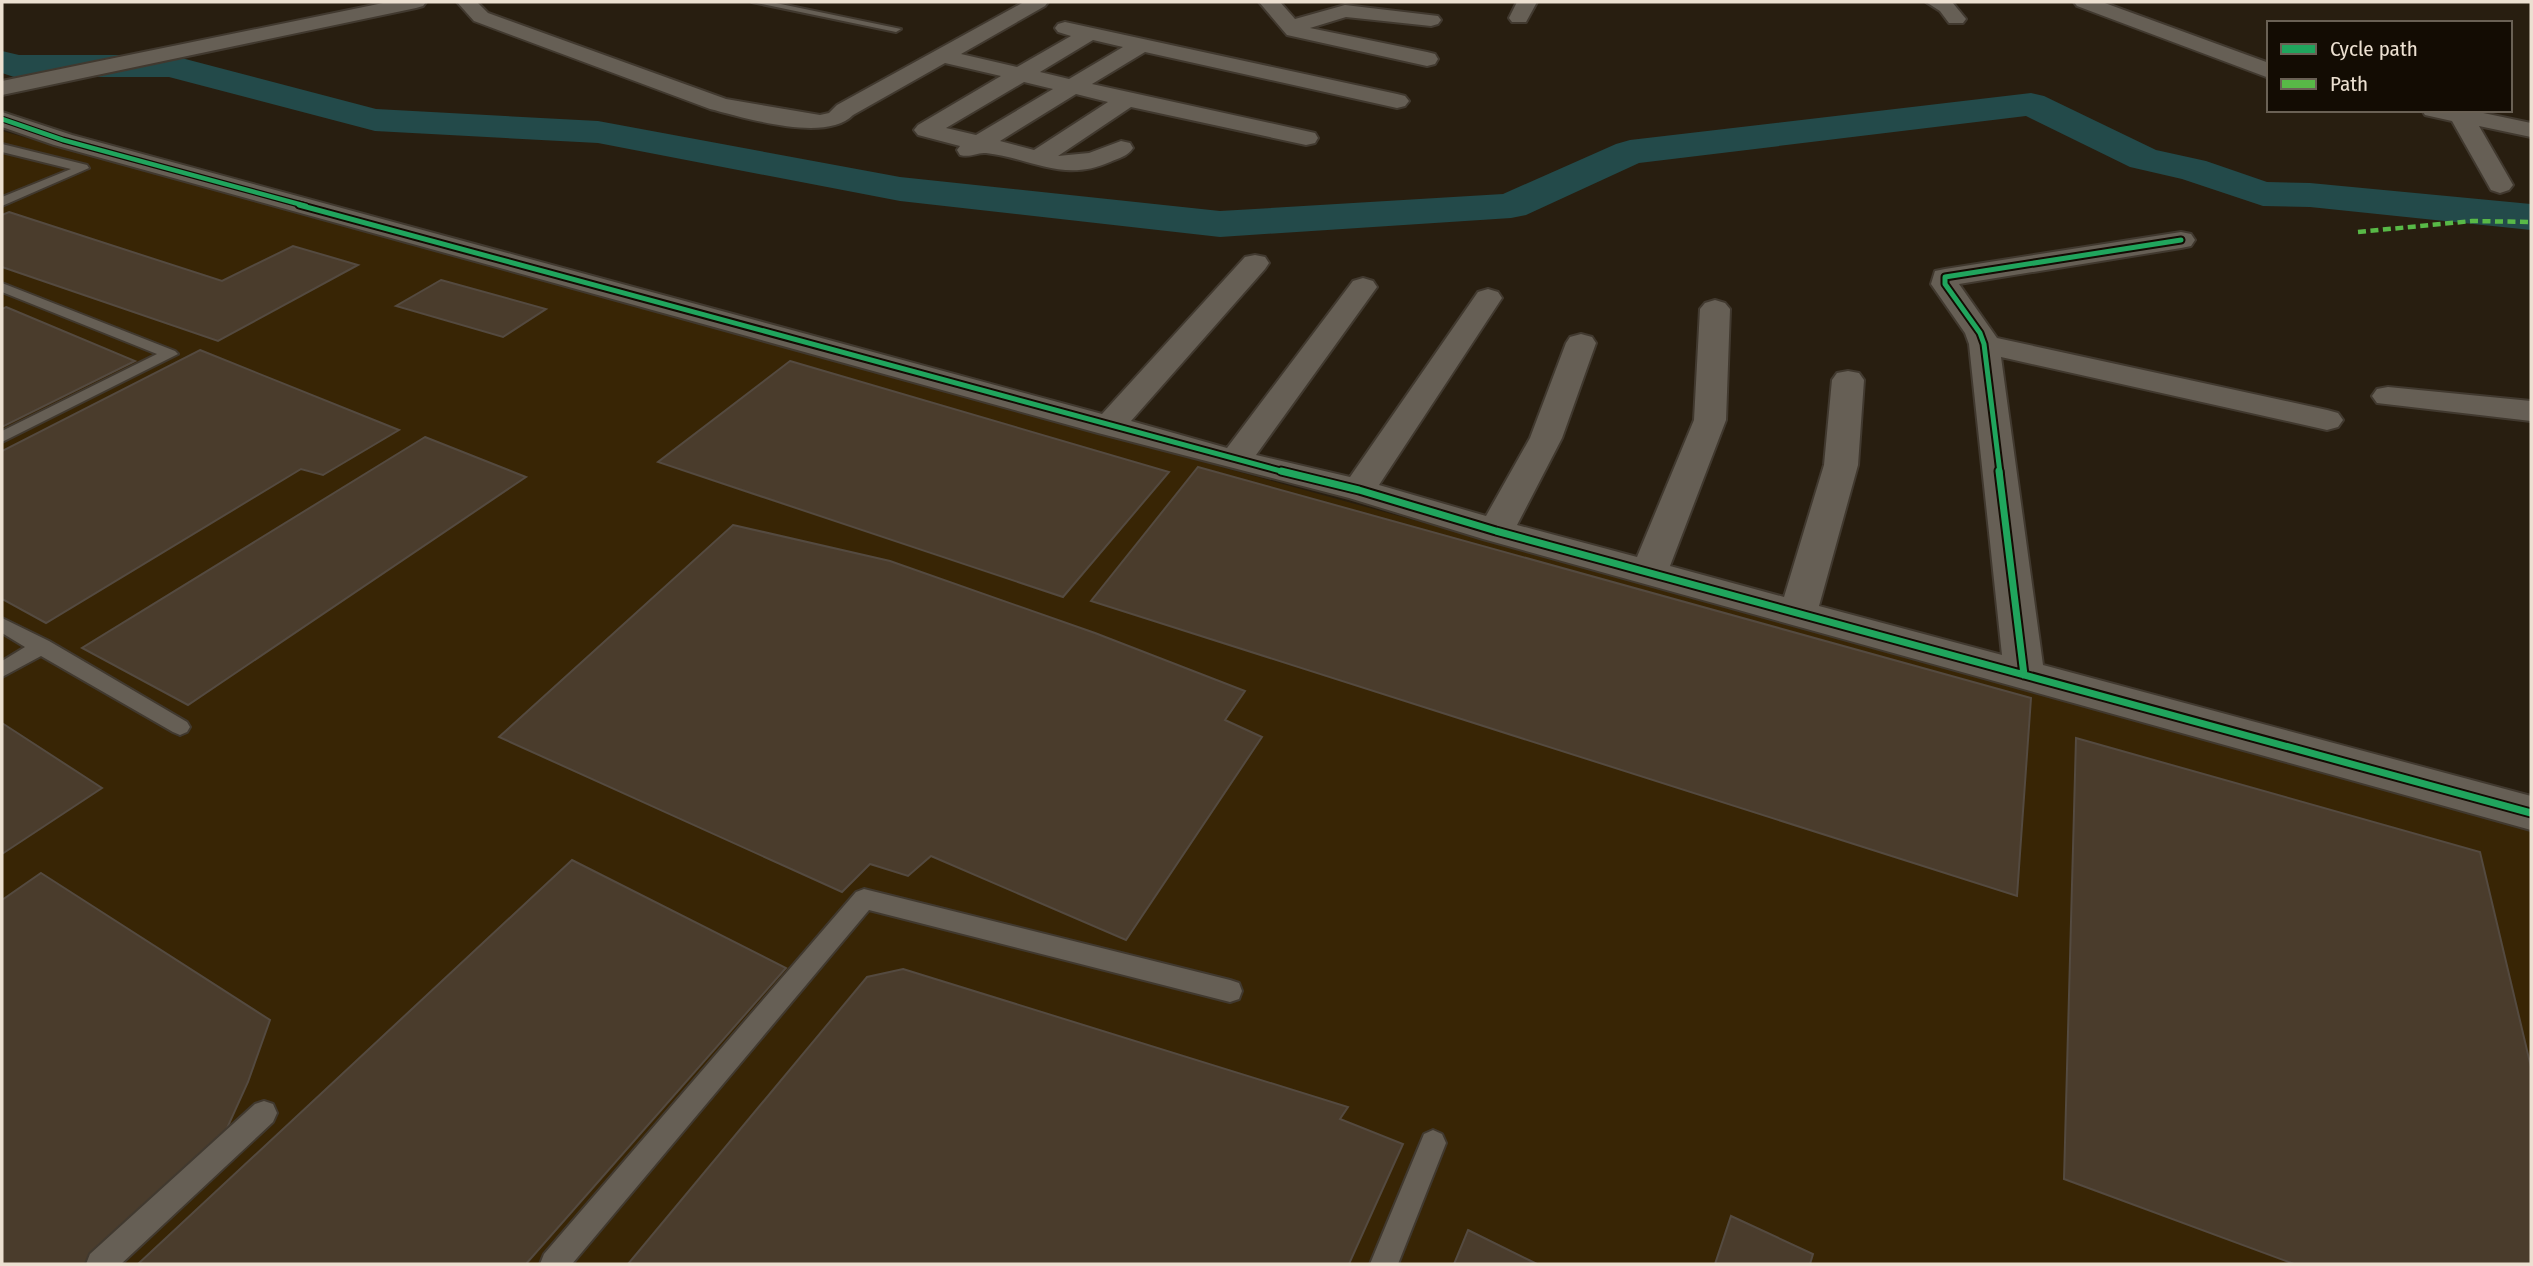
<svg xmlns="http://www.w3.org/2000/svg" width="2533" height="1266" font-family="'Fira Sans Condensed',sans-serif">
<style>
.built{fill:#382505}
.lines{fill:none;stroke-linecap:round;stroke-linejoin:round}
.river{fill:#234a4a;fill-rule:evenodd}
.building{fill:#4a3c2c;stroke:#544a40;stroke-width:2}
.lane-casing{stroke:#41392f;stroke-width:4}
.street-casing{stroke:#41392f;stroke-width:4}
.secondary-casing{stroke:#41392f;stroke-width:4}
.lane{fill:#665f55;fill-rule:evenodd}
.street{fill:#665f55;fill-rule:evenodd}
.secondary{fill:#665f55;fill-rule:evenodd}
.quiet{stroke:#58b947;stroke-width:4.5;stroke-dasharray:8 4.5;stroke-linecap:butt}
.cycleway-far2-casing{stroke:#130c03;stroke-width:7}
.cycleway-far1-casing{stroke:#130c03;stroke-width:9}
.cycleway-casing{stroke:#130c03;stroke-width:11}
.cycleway-far2{stroke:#20a55d;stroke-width:4.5}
.cycleway-far1{stroke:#20a55d;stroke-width:5}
.cycleway{stroke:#20a55d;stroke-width:7}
</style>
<rect width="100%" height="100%" fill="#281e10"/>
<path class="built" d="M2,131l2529,697v436h-2529z"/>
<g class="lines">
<path class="river" d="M2,51l17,4h151l206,54 222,12 302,56 320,34 283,-17 113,-50 14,-4 401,-47 13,3 112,54 50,11 61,21 43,1 221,21v26l-221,-23 -47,-1 -81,-27 -52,-12 -104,-51 -387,47 -113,52 -15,3 -291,19 -320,-36 -302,-58 -223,-12 -206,-54h-155l-12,-4z"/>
</g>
<path class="building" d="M9,212l213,69 71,-35 65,19 -140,76 -216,-74v-52z
M441,280l105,29 -43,28 -107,-31z
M6,307l129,54 -133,66v-118z
M200,350l199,80 -76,45 -22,-6 -255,154 -44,-24v-148z
M790,361l379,111 -106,125 -405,-135z
M425,437l101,40 -338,228 -106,-57z
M1198,467l833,231 -14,198 -926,-295z
M733,525l157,36 205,72 150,58 -20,29 37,17 -136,203 -195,-84 -23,20 -38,-12 -28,28 -343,-155z
M2,723l100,65 -100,66z
M2076,738l404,114 51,215v197h-237l-230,-85z
M572,860l214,108 -260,296h-388z
M41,873l229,147 -22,62 -29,64 -134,118h-83v-364z
M903,969l445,138 -8,12 63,25 -54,120h-721l239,-287z
M1731,1216l82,38 -3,10h-95z
M1468,1230l69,34h-83z"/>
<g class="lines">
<defs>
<path id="lane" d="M752,2h19l130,27 -5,3z
M2,144l85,21 2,3 -87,38v-9l69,-28 -69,-17z
M2,283l173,68 3,3 -176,88v-11l155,-77 -155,-62z
M2,618l47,23 138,81 3,5 -3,5 -7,3 -7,-3 -132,-76 -39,21v-16l23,-14 -23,-14z
M864,889l366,91 9,3 3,8 -3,8 -9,3 -361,-92 -297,354h-32l4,-10 312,-362z
M264,1101l9,3 4,9 -4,9 -152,142h-35l4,-10 165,-150z
M1433,1130l9,4 4,9 -48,121h-28l54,-130z"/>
<path id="street" d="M457,2h20l11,11 238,86 94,16 9,-2 8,-8 187,-103h24l-3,4 -84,48 56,13 54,-31 -13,-4 -3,-4 3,-4 7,-2 332,72 8,2 4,5 -4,5 -8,2 -252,-56 -53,32 214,47 9,2 3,5 -3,5 -9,2 -175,-38 -73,49 31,-3 32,-12 9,2 3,5c-5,8 -14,10 -23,14 -47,21 -79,-4 -124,-9 -9,-1 -15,5 -26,2l-3,-5 3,-4 -42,-11 -4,-5 4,-5 83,-49 -56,-13 -92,52c-27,28 -108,3 -143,-6l-236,-88zM1093,40l30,7 -54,32 -29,-7zM1024,82l29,7 -77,46 -30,-7zM1076,94l32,8 -74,48 -34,-9z
M1259,2h21l15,17 50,-14 93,11 3,4 -3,4 -7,2 -85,-9 -36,11 117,24 8,2 3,5 -3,5 -8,2 -140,-31z
M1517,2h20l-11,20h-14l-3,-4z
M1926,2h26l14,17 -3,4h-14l-9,-12z
M2074,2h28l167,61v15l-192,-72z
M2422,110h47l62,13v14l-52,-11 34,59 -4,5 -9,3 -9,-3 -39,-69 -27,-6z
M2,112l70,23 1030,279 143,-157 10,-2 10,2 4,6 -4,6 -134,152 96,27 126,-167 10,-3 10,3 4,6 -121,168 94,22 128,-185 10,-3 10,3 4,6 -123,187 107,31 44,-78 36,-95 4,-6 11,-3 11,3 4,6 -34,95 -45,87 120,32 57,-137 6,-111 5,-6 10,-3 10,3 5,6 -4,111 -56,146 114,31 40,-132 8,-85 5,-7 11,-2 11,2 5,7 -6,85 -39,141 183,49 -33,-311 -4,-11 -34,-49 4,-13 10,-2 236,-37 10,2 4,6 -4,6 -10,2 -222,36 38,54 330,72 11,3 5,7 -5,7 -11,3 -326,-73 42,308 488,131v34l-1048,-291 -134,-41 -251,-65 -1044,-288 -52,-18z
M2388,387l143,14v20l-154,-18 -5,-7 5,-7z"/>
<path id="secondary" d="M388,2h38l-3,4 -7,2 -414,87v-14z"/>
</defs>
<use href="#lane" class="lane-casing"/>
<use href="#street" class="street-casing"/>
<use href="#secondary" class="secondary-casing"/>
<use href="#lane" class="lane"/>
<use href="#street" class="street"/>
<use href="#secondary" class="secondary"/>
<path class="quiet" d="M2358,232l114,-11 59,1"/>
<defs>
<path id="cycleway-far2" d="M2,119l61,21 243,66"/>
<path id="cycleway-far1" d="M299,205l989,268
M2000,473l-16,-129 -4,-11 -35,-49v-7l236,-37"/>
<path id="cycleway" d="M1281,471l78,19 137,41 1035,282
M1999,471l25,204"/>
</defs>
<use href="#cycleway-far2" class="cycleway-far2-casing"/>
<use href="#cycleway-far1" class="cycleway-far1-casing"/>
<use href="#cycleway" class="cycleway-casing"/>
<use href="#cycleway-far2" class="cycleway-far2"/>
<use href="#cycleway-far1" class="cycleway-far1"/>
<use href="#cycleway" class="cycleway"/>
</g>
<rect width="2533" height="1266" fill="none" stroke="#ece0d1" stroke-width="7"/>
<rect x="2267" y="21" width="245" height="91" fill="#130c03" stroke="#6a6155" stroke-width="2"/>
<rect x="2281" y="44" width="35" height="10" fill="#20a55d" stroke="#6a6155" stroke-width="2"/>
<text x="2330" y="56" font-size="21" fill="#ece0d1">Cycle path</text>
<rect x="2281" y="79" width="35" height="10" fill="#58b947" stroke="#6a6155" stroke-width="2"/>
<text x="2330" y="91" font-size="21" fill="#ece0d1">Path</text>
</svg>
